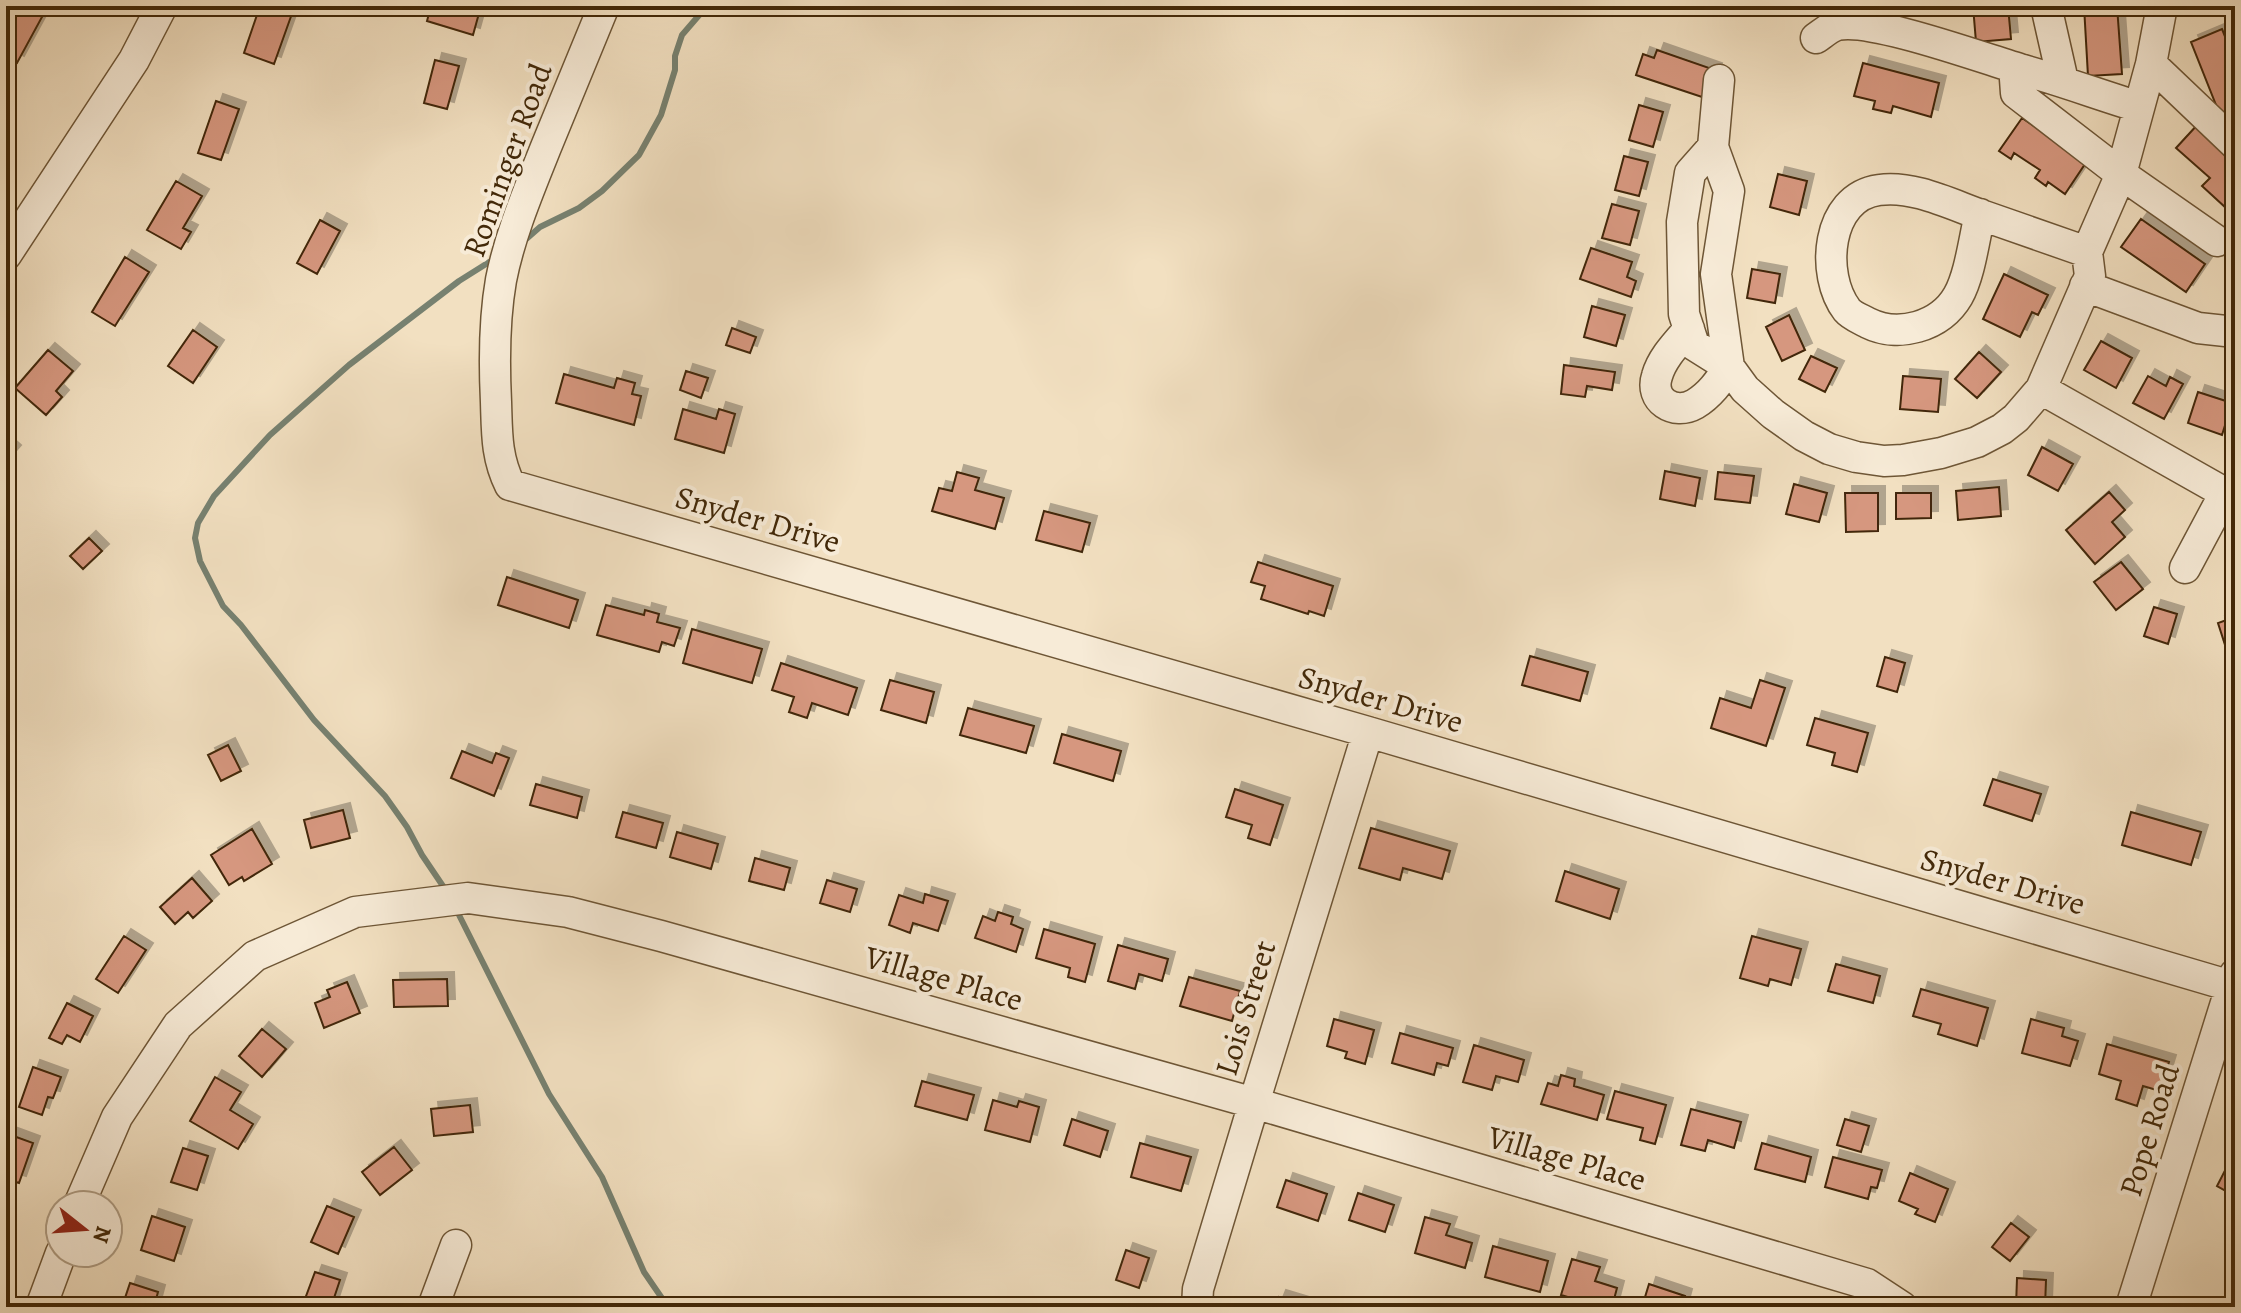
<svg xmlns="http://www.w3.org/2000/svg" width="2241" height="1313" font-family="Alegreya,serif">
<style>
.lines{fill:none;stroke-linecap:round;stroke-linejoin:round}
.stream{stroke:#778170;stroke-width:6}
.building{fill:#d6977f;stroke:#422808;stroke-width:2;filter:url(#shadow)}
.minor-casing{stroke:#6e5636;stroke-width:33}
.minor{stroke:#f7ebd7;stroke-width:30}
.labels{text-anchor:middle;dominant-baseline:central;stroke-width:8;stroke-linejoin:round;paint-order:stroke}
.street-label{font-size:32px;fill:#422808;stroke:#f7ebd7}
</style>
<defs>
<filter id="shadow"><feDropShadow dx="7" dy="-7" stdDeviation="0" flood-color="#0004"/></filter>
</defs>
<rect width="100%" height="100%" fill="#f2e0c1"/>
<filter id="stains"><feTurbulence type="fractalNoise" baseFrequency=".0025" numOctaves="4"/><feColorMatrix values="0 0 0 0 .2 0 0 0 0 .09 0 0 0 0 .02 0 0 0 .5 -.17"/></filter>
<radialGradient id="worn" r=".72"><stop offset=".6" stop-color="#630" stop-opacity="0"/><stop offset="1" stop-color="#630" stop-opacity=".3"/></radialGradient>
<g class="lines">
<path class="stream" d="M524,241l16,-14 39,-19 23,-17 37,-36 22,-40 14,-45v-14l7,-21 25,-29
M447,892l-25,-37 -15,-28 -22,-31 -71,-76 -73,-95 -18,-19 -23,-45 -5,-23 3,-15 16,-27 56,-61 79,-70 110,-84 35,-22
M456,909l93,185 53,83 42,95 24,35"/>
</g>
<path class="building" d="M6,6h16l20,11 -25,46 -11,-6z
M260,6h28l6,2 -20,56 -30,-11z
M431,6h50l-8,29 -46,-14z
M1681,6h25l-2,7z
M1973,6h35l3,33 -35,3z
M2084,6h33l5,68 -34,2z
M2222,29l13,32v48l-15,6 -29,-73z
M1657,50l58,20 -10,28 -69,-23 7,-21 11,4z
M435,60l24,6 -12,43 -23,-6z
M1863,63l76,20 -8,34 -38,-11 -2,7 -18,-4 2,-8 -21,-5z
M216,101l23,8 -18,51 -23,-7z
M1639,105l24,7 -10,35 -24,-7z
M2022,118l65,43 -22,33 -17,-12 -2,4 -11,-8 5,-8 -26,-17 -3,6 -12,-8z
M2199,123l36,33v42l-9,10 -24,-22 8,-8 -34,-30z
M1624,156l24,6 -9,34 -24,-6z
M1778,174l29,7 -8,34 -29,-8z
M176,181l26,15 -19,32 8,4 -10,17 -34,-19z
M1612,204l27,7 -9,34 -28,-7z
M2141,219l64,45 -19,28 -65,-45z
M320,220l20,11 -23,43 -20,-11z
M1591,248l41,14 -5,15 9,4 -5,16 -51,-18z
M125,257l24,15 -34,54 -23,-14z
M1752,269l28,5 -5,29 -28,-5z
M2004,274l44,21 -10,20 -6,-3 -12,25 -37,-18z
M1592,306l33,9 -9,31 -32,-9z
M1789,315l16,35 -23,11 -16,-34z
M732,328l24,9 -6,16 -24,-8z
M193,330l24,17 -24,36 -25,-17z
M2101,341l31,17 -16,30 -32,-18z
M48,350l25,21 -17,20 6,6 -16,18 -31,-27z
M1979,352l22,20 -24,26 -22,-19z
M1811,356l26,12 -12,24 -26,-13z
M1564,365l51,7 -3,18 -25,-4 -2,11 -24,-3z
M686,371l22,7 -7,20 -21,-8z
M564,374l50,14 3,-10 18,5 -3,11 9,2 -7,29 -78,-22z
M1903,376l38,3 -3,33 -38,-3z
M2148,376l18,10 4,-9 13,7 -19,35 -31,-16z
M2198,392l34,11 -10,32 -34,-12z
M683,409l33,10 3,-10 16,5 -11,39 -49,-14z
M6,445l8,7 -8,9z
M2042,447l31,17 -15,27 -30,-16z
M1665,471l35,7 -5,28 -35,-7z
M957,472l22,6 -4,12 29,8 -9,31 -63,-18 7,-23 13,3z
M1718,472l36,4 -4,27 -35,-4z
M1794,484l33,9 -8,29 -33,-8z
M1999,487l2,29 -43,4 -2,-29z
M2109,492l16,18 -13,12 13,15 -30,27 -29,-34z
M1845,493h33v38l-32,1z
M1896,493h35v25l-35,1z
M1044,511l46,12 -8,29 -46,-12z
M89,538l13,13 -19,18 -13,-13z
M1258,562l75,24 -9,30 -15,-5 -1,3 -47,-15 4,-13 -14,-4z
M2121,562l22,27 -27,21 -22,-28z
M507,577l71,23 -9,28 -71,-23z
M606,605l38,10 1,-5 14,4 -2,8 23,6 -6,18 -12,-4 -3,10 -62,-17z
M2154,607l23,7 -9,30 -24,-8z
M2235,617v28l-9,3 -8,-25z
M692,629l70,20 -10,34 -69,-20z
M1530,656l58,16 -8,29 -58,-16z
M1885,657l20,6 -8,29 -20,-6z
M781,663l76,25 -9,27 -36,-12 -5,15 -18,-6 5,-15 -22,-7z
M890,680l44,12 -8,31 -45,-13z
M1760,680l25,8 -19,58 -55,-18 9,-30 31,10z
M968,708l66,18 -8,27 -66,-18z
M1815,718l53,15 -11,39 -25,-7 3,-12 -28,-8z
M1062,734l59,17 -8,30 -59,-18z
M228,745l13,26 -20,10 -13,-26z
M462,751l30,12 4,-10 13,5 -15,38 -43,-18z
M1993,779l48,15 -9,27 -48,-16z
M536,784l46,13 -5,21 -47,-13z
M1235,789l48,16 -13,40 -22,-7 4,-13 -26,-8z
M343,810l7,28 -39,10 -7,-28z
M623,812l40,11 -7,25 -40,-11z
M2131,812l70,20 -10,33 -69,-20z
M1371,828l79,23 -8,28 -39,-11 -3,12 -41,-12z
M252,829l20,35 -28,17 -2,-4 -13,8 -18,-30z
M677,832l41,12 -7,25 -41,-12z
M755,858l35,10 -6,22 -35,-9z
M1565,871l54,18 -9,30 -54,-18z
M192,878l20,23 -19,17 -5,-6 -13,12 -15,-17z
M827,880l30,9 -7,23 -30,-9z
M925,894l23,7 -10,30 -25,-8 -3,10 -21,-8 10,-30 24,8z
M998,912l15,5 -2,7 12,5 -7,23 -41,-14 8,-22 12,5z
M1044,929l51,15 -10,38 -17,-5 2,-9 -34,-10z
M124,936l22,14 -28,43 -22,-14z
M1752,936l49,13 -10,36 -21,-6 -2,7 -28,-8z
M1118,945l50,14 -6,22 -23,-7 -4,15 -27,-8z
M1836,964l44,12 -7,27 -45,-12z
M1189,977l51,14 -8,30 -52,-15z
M447,979l1,27 -54,1 -1,-27z
M347,982l13,31 -36,15 -9,-25 15,-6 -3,-7z
M1921,989l67,19 -11,38 -39,-12 3,-10 -28,-8z
M67,1003l26,13 -13,26 -13,-7 -5,9 -13,-6z
M1334,1019l40,11 -9,34 -20,-6 2,-6 -20,-6z
M2031,1019l33,9 -2,8 16,5 -8,25 -48,-13z
M262,1029l24,20 -24,28 -23,-21z
M1400,1033l53,15 -5,18 -11,-3 -3,12 -42,-12z
M2107,1044l62,18 -9,29 -17,-5 -6,20 -21,-7 5,-18 -22,-7z
M1474,1045l50,15 -6,22 -22,-6 -4,14 -29,-8z
M33,1067l28,10 -8,21 -5,-1 -6,18 -23,-8z
M1561,1075l14,4 -1,7 30,9 -7,25 -56,-16 7,-21 10,3z
M215,1077l26,15 -11,18 23,14 -15,25 -48,-28z
M922,1081l52,14 -7,25 -52,-14z
M1615,1091l51,14 -11,39 -15,-4 3,-12 -36,-9z
M993,1100l24,7 2,-6 20,6 -9,35 -45,-12z
M470,1105l3,27 -39,4 -3,-27z
M1691,1109l50,13 -7,26 -26,-8 -3,11 -24,-6z
M1072,1119l36,12 -8,26 -36,-12z
M1845,1119l24,7 -8,26 -24,-7z
M8,1134l25,9 -14,40 -13,-4v-38z
M1140,1143l51,14 -10,34 -50,-14z
M1762,1143l49,14 -6,25 -50,-13z
M394,1147l18,23 -32,25 -18,-23z
M183,1148l25,8 -11,34 -26,-8z
M2234,1153h1v43l-18,-10z
M1833,1157l49,13 -5,18 -6,-1 -3,12 -43,-12z
M1910,1173l38,16 -13,33 -20,-8 3,-5 -19,-8z
M1286,1180l41,14 -9,27 -41,-14z
M1358,1193l36,12 -9,27 -36,-12z
M327,1206l27,11 -16,37 -27,-12z
M152,1216l33,11 -11,34 -33,-11z
M1425,1217l25,7 -4,11 26,8 -7,25 -50,-15z
M2011,1223l18,14 -19,24 -18,-14z
M1493,1246l55,15 -8,31 -55,-15z
M1126,1250l23,8 -10,30 -23,-8z
M1572,1259l28,8 -5,14 22,7 -5,19h-11l-40,-12z
M315,1272l25,8 -9,27h-29z
M2017,1278l29,2 -1,27h-29z
M130,1283l28,9 -4,15h-32z
M1649,1284l36,12 -3,11h-40z
M1279,1297l23,7 -1,3h-26z"/>
<g class="lines">
<defs>
<path id="minor" d="M604,6c-19,47 -39,94 -58,141 -17,43 -36,87 -45,133 -7,40 -7,81 -5,122 1,30 0,55 14,83l858,247 863,254
M2046,6l17,75
M1816,38c6,-4 14,-11 21,-13 34,-8 148,34 186,45l-8,9 1,14 105,81 96,67
M2151,64l84,80
M2023,70c39,11 77,25 116,37
M1719,80l-6,67 16,44 -13,83 13,93 16,22 28,25 31,22 25,13 27,8 28,4 19,-1 38,-7 36,-11 25,-13 14,-11 25,-29 49,-113 -3,-24 34,-78 30,-110 11,-58
M1713,147l-23,26 -8,49 2,92 10,31 35,22
M1980,214c-6,25 -10,61 -22,82 -18,31 -60,42 -90,27 -7,-4 -16,-7 -21,-13 -27,-35 -21,-113 32,-120 35,-5 73,15 105,26 35,12 69,24 103,36
M6,255l128,-195 28,-54
M2085,286l113,42 37,4
M1689,329c-12,14 -27,29 -32,47 -8,24 17,40 38,28 15,-9 24,-22 34,-37
M2041,389l184,104 10,3
M2185,568l40,-75
M79,1205l38,-88 61,-92 77,-69 100,-44 113,-14 100,14 93,24 593,167 613,181 35,23
M41,1307l20,-54
M433,1307l23,-62
M1197,1307l1,-18 56,-186 114,-371
M2131,1307l104,-333"/>
</defs>
<use href="#minor" class="minor-casing"/>
<use href="#minor" class="minor"/>
</g>
<g class="labels">
<g class="street-label">
<text transform="translate(507 160) rotate(-70)">Rominger Road</text>
<text transform="translate(758 519) rotate(16)">Snyder Drive</text>
<text transform="translate(1381 699) rotate(16)">Snyder Drive</text>
<text transform="translate(2003 881) rotate(16)">Snyder Drive</text>
<text transform="translate(944 978) rotate(16)">Village Place</text>
<text transform="translate(1245 1008) rotate(-73)">Lois Street</text>
<text transform="translate(2149 1130) rotate(-73)">Pope Road</text>
<text transform="translate(1567 1158) rotate(16)">Village Place</text>
</g>
</g>
<rect width="2241" height="1313" fill="none" stroke="#f2e0c1" stroke-width="32"/>
<rect x="8" y="8" width="2225" height="1297" fill="none" stroke="#422808" stroke-width="4"/>
<rect x="16" y="16" width="2209" height="1281" fill="none" stroke="#422808" stroke-width="2"/>
<g transform="translate(84 1229) rotate(107)"><circle r="38" fill="#f7ebd7" stroke="#af9d84" stroke-width="2"/>
<path d="M0-6L14 30L0 20L-14 30Z" fill="#8f2418"/>
<text y="-12" font-size="22" font-weight="bold" text-anchor="middle" fill="#422808">N</text>
</g>
<rect width="100%" height="100%" filter="url(#stains)"/>
<rect width="100%" height="100%" fill="url(#worn)"/>
</svg>
